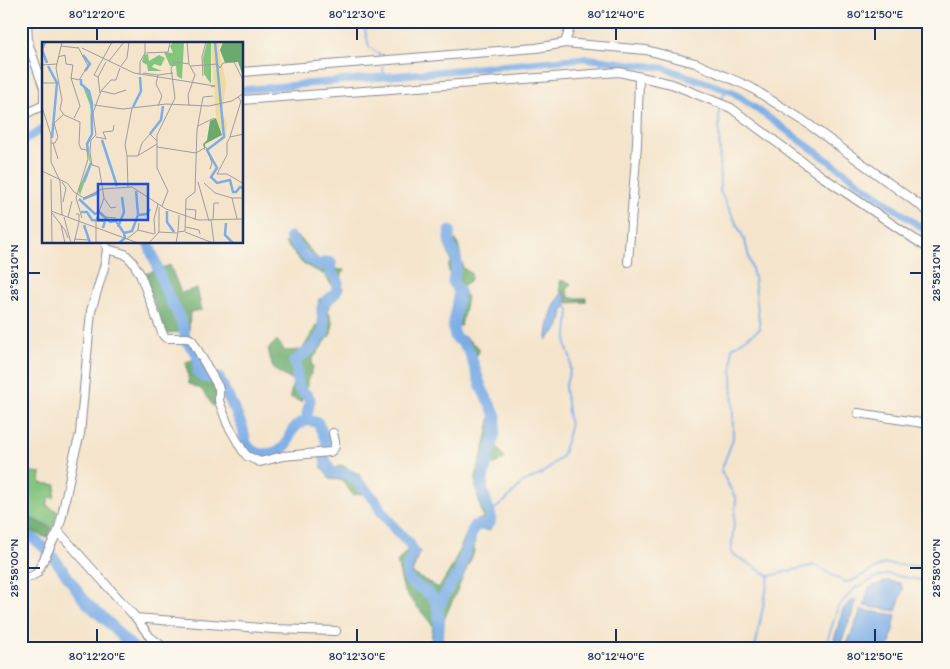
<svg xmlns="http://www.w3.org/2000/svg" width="950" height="669" font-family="Itim,sans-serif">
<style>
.green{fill:#84c57e;stroke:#507a6e}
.forest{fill:#6baa6d;stroke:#436c66}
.water{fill:#7cade7;stroke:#4c6ea2}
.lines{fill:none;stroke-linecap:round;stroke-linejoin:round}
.stream{stroke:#7cade7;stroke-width:2}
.canal{stroke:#7cade7;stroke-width:7}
.river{stroke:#7cade7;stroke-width:11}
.minor-casing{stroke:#888a94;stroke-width:10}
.minor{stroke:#fff;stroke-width:8}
.ticks{fill:none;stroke:#1b2f5e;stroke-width:2}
.inset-river{fill:none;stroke:#7cade7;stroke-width:2.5}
.inset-road{fill:none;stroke:#9d9c9f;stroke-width:1}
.view{fill:#1d4ed8;fill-opacity:0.15;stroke:#1d4ed8;stroke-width:2.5}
.inset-edge{fill:none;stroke:#1b2f5e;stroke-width:2.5}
.neatline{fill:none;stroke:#1b2f5e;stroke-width:2}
.ticks-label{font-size:12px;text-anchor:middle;fill:#1b2f5e}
</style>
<rect width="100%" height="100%" fill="#fbf7ec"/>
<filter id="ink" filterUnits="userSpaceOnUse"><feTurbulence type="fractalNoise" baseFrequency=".02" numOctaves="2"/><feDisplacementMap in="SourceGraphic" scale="10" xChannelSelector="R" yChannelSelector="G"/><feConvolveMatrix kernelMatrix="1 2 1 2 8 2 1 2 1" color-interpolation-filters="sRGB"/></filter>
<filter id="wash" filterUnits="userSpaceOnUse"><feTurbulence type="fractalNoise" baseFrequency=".0096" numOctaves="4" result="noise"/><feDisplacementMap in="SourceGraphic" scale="20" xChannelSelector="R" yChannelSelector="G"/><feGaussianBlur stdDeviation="1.12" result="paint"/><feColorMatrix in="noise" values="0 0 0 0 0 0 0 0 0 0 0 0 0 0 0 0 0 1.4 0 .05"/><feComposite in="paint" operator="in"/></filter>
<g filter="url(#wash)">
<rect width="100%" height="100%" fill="#f4e4cb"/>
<path class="green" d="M25,471l16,2 -1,10 16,2 -2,13 -5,-1 -2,9 10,5 -4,17 -28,-12z"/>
<path class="forest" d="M298,236c13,15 25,34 46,34l-4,10 3,9 -14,17 -1,4 5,14 -2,10 -19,26 1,8 -12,34 -11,-5 3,-16 -20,-12 -5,-20 9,-9 8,11 17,-1 18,-30 -2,-13 1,-8 11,-3 3,-8 -8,-13 -22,-11 -18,-21z
M456,240l3,8 4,20 8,5v7l-10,7 6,11 -6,28 -9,-1v-9l5,-22 -6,-13 -3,-14 3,-6 -6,-18z
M170,265l11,28 16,-5 5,22 -12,2 -1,20 -23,1 -23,-58z
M560,280l11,3 -4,7 3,8h16v4l-18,1 -2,-8 -6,-4z
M452,335l11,1 16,12v4l-5,7h-5c-3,-9 -11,-16 -17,-24z
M200,357l16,31 1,17 -4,1 -12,-17 -12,-5 -3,-22z
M492,398c7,17 11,29 4,47l9,14 -15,7 -4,26 9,33 -7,6 -10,-4 -3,8 -1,17 -30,68 -1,28h-13l3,-22 -29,-35 -7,-29 13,-15 10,4 -8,22 27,15 13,-21 19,-44 12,-5 -7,-31v-10l11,-41 4,-22 -4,-13z
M329,456l5,13 7,-4 18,9 9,19 -15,2 -12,-15 -11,-1 -8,-11 -1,-9z
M21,517h4l27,12 -5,9 -21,-9 -5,-1z"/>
<path class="water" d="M562,293l3,3 2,10 -4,4 -3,16 -13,14c0,-16 5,-34 15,-47z
M887,581l13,2 3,6 -7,22 -32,-5 5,-18z
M854,599l3,2 -18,47 -7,-1 11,-38z
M861,610l35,5 -7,33h-41l-1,-4z"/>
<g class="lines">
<path class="stream" d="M363,21l6,26 13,9
M383,68l1,8
M721,100l5,-10
M719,107l1,84 25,50 9,36 6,52 -28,19 1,91 -12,32 15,28 -5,54 38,23
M490,513l16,-13 16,-17 20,-9 21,-19 7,-28 -5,-39 5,-18 1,-11 -5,-13 3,-35 -2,-5
M755,648l14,-72 46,-11 29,17 8,-1 32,-17 45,3
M825,648l13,-41 16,-18 21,-11 13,-4 41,8"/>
<path class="canal" d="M242,90l342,-32 80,10 69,24 196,141
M21,143l23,-15"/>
<path class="river" d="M290,237c9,12 17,23 30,28l6,-3 5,1 -1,9 8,9c0,19 -13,15 -16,27 -1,7 3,16 2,24l-10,14 -20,16c6,10 1,14 4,24 1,6 11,7 12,14 0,5 -3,11 -3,16l2,4
M148,242l17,47 17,34 4,18 12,14v17l5,5 7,1
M215,378h4c7,15 16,31 22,46 4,7 2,15 7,22 7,12 30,9 38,-1 3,-4 3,-10 6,-14 6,-9 16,-13 26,-8l9,20 -3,12 2,8 6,10 16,1 6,4 22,23 5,10 15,19 13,13 5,9c-21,39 9,27 21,49 7,13 3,33 2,47
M21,532c28,11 46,45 63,68 7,8 17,15 25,23 9,9 15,17 25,25
M438,608l12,-23 9,-12 15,-47 11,-1 5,-2 1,-7 -10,-30 14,-53 1,-17 -14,-27 -13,-38 -7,-9 -7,-5 -2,-10 6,-36 -6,-8c0,-8 6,-16 3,-25 -4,-12 -9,-13 -6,-27"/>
</g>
</g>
<g filter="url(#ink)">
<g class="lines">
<defs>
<path id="minor" d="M27,21l1,22 16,45v20
M565,43l7,-22
M242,72l294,-24 29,-5 81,7 49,13 55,24 54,34 125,91
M242,100l377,-28 53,12 59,24 89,67 109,74
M21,116l23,-11
M107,249l18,5 7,7 8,13 23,61 3,3h22l4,2 27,48v13l9,24 15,26 4,5 13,6 23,-6 47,-4c8,-5 5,-10 3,-19
M628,262l9,-118 2,-66
M858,413l71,11
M58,531l78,87 137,11 63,2
M21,578l9,-1 7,-4 21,-42 4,-15 12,-60 6,-22 11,-123 14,-47 2,-15 -2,-7
M136,618l14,19 15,11"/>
</defs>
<use href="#minor" class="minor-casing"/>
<use href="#minor" class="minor"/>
</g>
</g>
<path class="ticks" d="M97,28v12M357,28v12M616,28v12M875,28v12M28,273h12M910,273h12M28,568h12M910,568h12M97,629v13M357,629v13M616,629v13M875,629v13"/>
<g transform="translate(42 42)">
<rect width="201" height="201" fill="#f4e4cb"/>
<path d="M131,0h11l-2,37 -5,-3 -1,-10h-6l-6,-14 9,1 -3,-7zM165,0h4v42l-7,-10 -1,-16zM106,12l1,7 10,-6 6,3 -4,8 -7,-2 -2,3 10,4h-14l-1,-6 -5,-3 2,-7zM40,42l8,8 3,12 -3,6 3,24 -5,10 3,20 -11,31 -2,-5 12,-27 -4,-17 5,-12 -1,-29z" fill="#84c57e"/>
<path d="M181,0h20v34l-5,-14 -13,1 -5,-13zM174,76l6,17 -17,9v7l-2,-7 4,-4 3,-19z" fill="#6baa6d"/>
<path d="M169,0h10l-2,6 7,36 -4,29 5,11 -1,13 -6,5 -2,-1 5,-6 -7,-17z" fill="#eeda9e"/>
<path class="inset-river" d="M3,0l-3,8 5,13M173,0l9,95 -17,13 10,18 -6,9 6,6 13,-3 3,12h3l4,-5 4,2M41,13l7,9 -5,7M6,24l9,17 -5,55M39,37v5l8,7 3,13v30l-5,10 1,8M91,65l8,-16 -1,-14M108,92l11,-14 2,-14M60,98l15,46M42,140l7,-19M94,149l2,23M37,157l16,15 4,-2 11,10 6,-1 8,12 1,5 -6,5M41,157l15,-6M125,169v11l7,10M39,170h6l5,8 13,1 -2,7M184,181l-1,12 8,8M42,183l6,18M76,185l6,-15 -2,-15M82,191l8,-2 6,-16 9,-1 3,-5"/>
<path class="inset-road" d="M20,0l-6,26 6,32 -2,9 4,6 16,7 -1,22 2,5 6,1 1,9 -12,39 6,20M145,0l2,22 6,11 -7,20 1,11M19,4l17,2M40,6l52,25 81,13 -4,1M103,11l23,-1 2,-10M16,15l7,-2 1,9 7,1 -2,13M67,19l15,-19M0,23l15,-1M79,24l6,-8 2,-16M149,24l26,-2 3,4 3,-5 11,-1 10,20M101,31l15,2M98,33v-13l5,-9v-11M161,34l-1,-19 4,-15M56,35l8,-15M0,41h17M59,49l13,3 12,-4M58,51l-2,-16 -4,-2 18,-33M52,63l29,4 43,-5 43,2 23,-5 12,-8M116,64l4,-10 -6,-12 2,-9 15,-2M0,65l9,28v27l9,19 2,34M32,76l6,-12 -9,-28 8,2 9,-14 -10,-19M156,84l16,-8M202,92l-14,3 -3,6v12l-10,19h10l17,10M54,95l10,2 -3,-7 10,-1 1,-6M188,95l11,-36 -3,-4M9,101h4l3,-6 -4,-14 9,-8M11,101l5,16M115,105l39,6 10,-6 6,16 -2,6M97,113l18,-11M85,114l-2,-11 7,-37M0,129l25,12 7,9 10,6 18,-9 30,-2 34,22 32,11 46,-1M9,137l1,64M20,140l4,6 -3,14M156,140l11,39M162,141l11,10 17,5M86,145l-1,-31h11l4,-13 8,-9 7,7M62,156l7,10 5,-1M120,164l6,-15 -11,-23v-33l18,-37 -4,-30 5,-6 13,2M144,167l10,1 -1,10M9,169l87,32M59,170l4,5 11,1M10,171l13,17 3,8M22,175l7,26M26,175l4,-16M195,177l-5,-21h12M169,178l3,23M171,178l1,-17h5M19,183l4,18M144,185l13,3 1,4M96,188l16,4M117,190l18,1M136,190l1,-17M143,190l28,11M113,192l-1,-15 4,-15M32,197l15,1M85,197l11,-9 1,-7M32,201l5,-21v-8h-3M54,201v-23l8,-22 -5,-31 -7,-2 -2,-13 1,-12 5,-5 -3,-22 8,-22 10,-11h5l4,-12M107,201l10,-11v-25M134,201l2,-11 7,-1 1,-32 9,-7 2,-62 6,-33 10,-1"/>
<path class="view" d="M56,142h50v36h-50z"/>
<rect width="201" height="201" class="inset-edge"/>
</g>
<rect width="950" height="669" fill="none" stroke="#fbf7ec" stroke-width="55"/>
<rect x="28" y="28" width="894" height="614" class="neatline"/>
<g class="ticks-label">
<text x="97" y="18">80°12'20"E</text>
<text x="357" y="18">80°12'30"E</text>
<text x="616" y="18">80°12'40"E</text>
<text x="875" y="18">80°12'50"E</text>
<text transform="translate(14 273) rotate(-90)" y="4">28°58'10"N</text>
<text transform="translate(936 273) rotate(-90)" y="4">28°58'10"N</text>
<text transform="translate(14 568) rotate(-90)" y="4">28°58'00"N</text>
<text transform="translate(936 568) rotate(-90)" y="4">28°58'00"N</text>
<text x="97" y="660">80°12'20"E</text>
<text x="357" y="660">80°12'30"E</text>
<text x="616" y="660">80°12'40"E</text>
<text x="875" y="660">80°12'50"E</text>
</g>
</svg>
